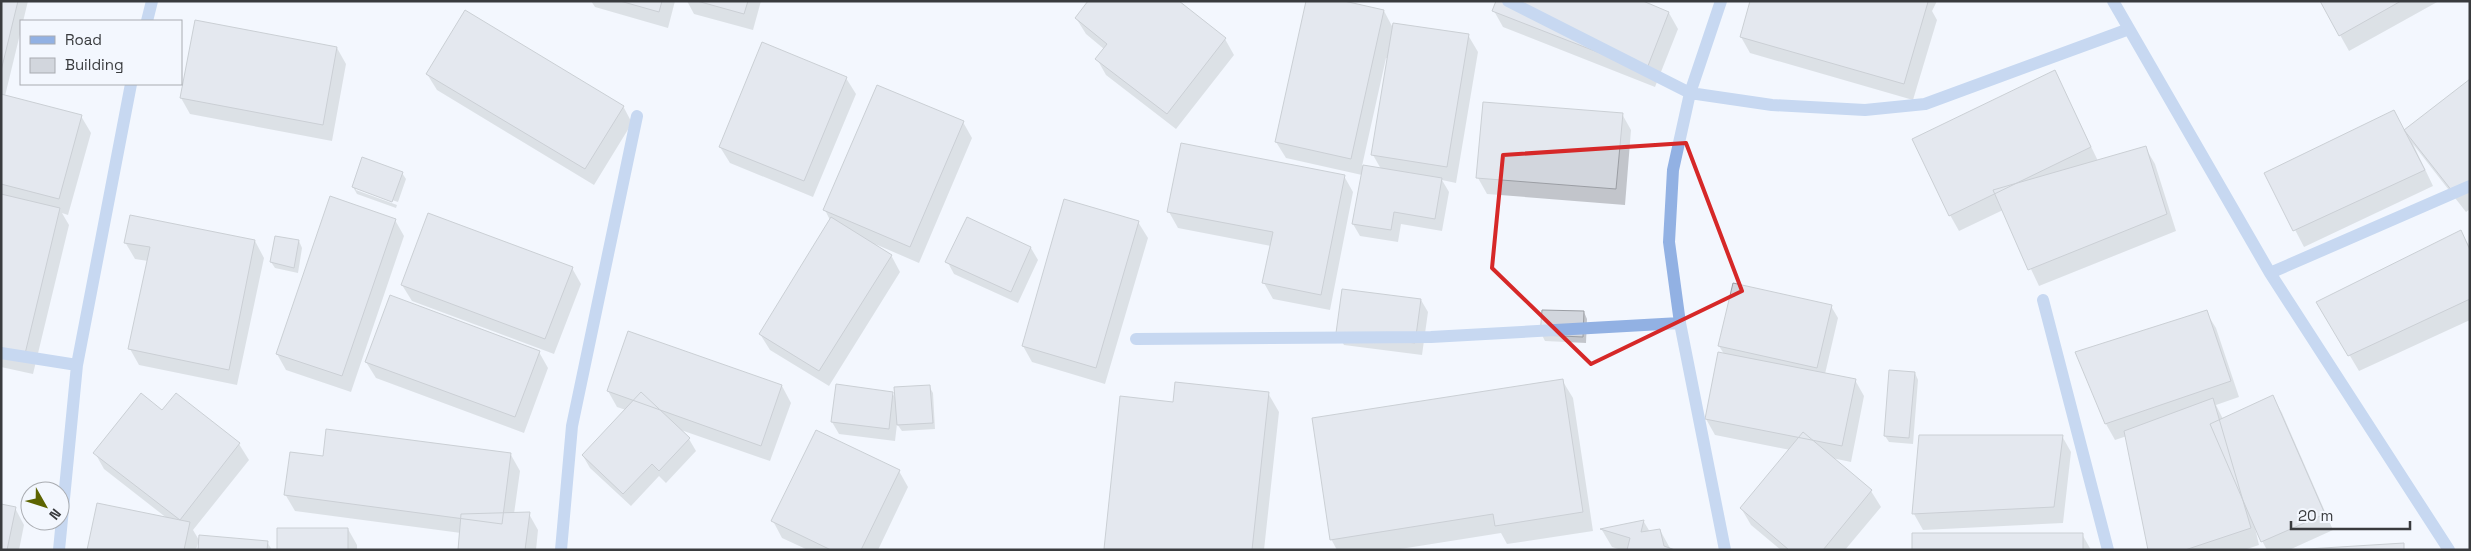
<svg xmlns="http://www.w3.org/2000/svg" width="2471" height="551" font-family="'Space Grotesk',sans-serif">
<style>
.shadow{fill:#0003;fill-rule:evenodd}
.building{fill:#d2d6dd;stroke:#9b9ea4}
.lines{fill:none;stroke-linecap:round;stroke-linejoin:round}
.minor{stroke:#92b1e3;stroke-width:12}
.marked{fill:none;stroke:#d62828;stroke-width:4;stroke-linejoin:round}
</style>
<rect width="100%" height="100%" fill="#f3f7fe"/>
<path class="shadow" d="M1,1h27l-23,95 76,20 10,17 -23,82 -6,-2 7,12 -36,149 -32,-7z
M591,1h84l-7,27 -73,-21z
M687,1h74l-8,29 -59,-16z
M1751,1h186l-5,10 5,9 -24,80 -163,-47 -9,-16z
M2321,1h118l-90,50z
M1384,11l9,17 75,7 10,17 -22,131 -14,-3 7,12 -7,39 -41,-7 -3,18 -38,-6 -7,-12 9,-49 -76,-17 -10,-16zM1386,58l2,1 -15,96 8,14 -19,-3z
M1494,11l175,2 9,16 -23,58 -152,-60z
M1076,18l149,21 9,16 -58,74 -70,-54 -9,-16 7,-10 -18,-15z
M337,48l9,16 -14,77 -142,-27 -9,-16z
M427,74l196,32 9,17 -38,62 -157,-95z
M846,78l10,16 -43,103 -83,-34 -10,-16z
M2470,81v128l-4,3 -53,-68 20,42 -129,61 -38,-73 138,-43z
M2063,88l35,73 47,-14 10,17 21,67 -137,55 -36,-76 -44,21 -9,-16z
M1622,114l9,16 -6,75 -138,-11 -9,-16z
M963,122l9,16 -53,125 -44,-19 16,11 9,17 -71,114 -59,-36 -10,-16 70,-114 -5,-10z
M402,173l4,6 -8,23 -42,-14v2l41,15 -1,3 -39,-14 -4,-7z
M1344,176l9,16 -23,118 -57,-11 -9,-16 7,-37 -93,-18 -9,-16z
M968,219l63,29 7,12 -20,43 -64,-29 -7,-13z
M395,220l9,16 -53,156 -65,-22 -9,-16z
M1138,222l10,16 -43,146 -73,-22 -9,-16z
M2461,232l9,15h-3l3,6v67l-111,51 -41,-69z
M255,241l9,17 -27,127 -98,-20 -9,-16 18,-88 -13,-2 -10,-17z
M299,241l3,7 -4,25 -23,-5 -4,-6z
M572,268l9,16 -27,70 -142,-53 -10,-16z
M1421,300l7,12 -6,43 -78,-10 -7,-12z
M1831,306l7,12 -13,56 30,6 9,16 -13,66 -19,-4 39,33 10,16 -36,43h-64l-30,-25 -10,-17 49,-58 -75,-15 -9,-16 18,-65 -5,-8z
M1584,312l3,7 -1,24 -41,-2 -3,-6z
M2206,312l10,16 23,69 -23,8 7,14 50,-22 9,16 51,117 -44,20h-22l-12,-22 4,17 -15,5h-95l-22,-114 -12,4 -9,-16 -29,-71z
M629,332l153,54 9,17 -21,58 -92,-32 11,10 7,12 -30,32 -7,-7 -28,30 -41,-38 -7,-12 43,-46 -9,-3 -9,-16z
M539,352l9,16 -24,65 -148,-55 -10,-16z
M1915,373l3,7 -5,64 -24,-2 -4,-6z
M1562,380l11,18 20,133 -86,13 -6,-11 -107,17h-57l-6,-11z
M929,386l4,7 2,36 -33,2 -5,-7 -2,17 -56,-7 -7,-12 60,-29 4,6z
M1268,393l11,19 -15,138h-159l16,-152 53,5z
M176,394l63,50 10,16 -56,70 6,10 -3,10h-107l79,-31 -64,-50 -9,-16 67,-41z
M2062,436l9,16 -8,71 -140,7 -9,-16z
M511,455l9,16 -6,43h15l9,16 -2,20h-77l2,-17 -166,-22 -10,-17 39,-36z
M899,471l9,16 -30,63h-70l-26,-12 -9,-17z
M15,508l9,17 -5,25h-18z
M1644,522l6,10 10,-2 11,20h-50l-9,-3 -10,-17z
M348,529l9,16v5h-79z
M2082,534l9,16h-178z
M267,542l5,8h-73z"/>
<path class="building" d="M1,1h17l-17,70z
M620,1h42l-3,11z
M697,1h51l-4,13z
M1088,1h91l47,37 -59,76 -72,-55 12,-15 -32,-26z
M1306,1h38l40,9 -33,149 -76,-17z
M1496,1h147l26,11 -23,59 -154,-60z
M1750,1h175l3,1 -24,82 -164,-47z
M2320,1h81l-62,35z
M465,10l159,96 -39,63 -159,-95z
M195,20l142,27 -14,78 -143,-27z
M1393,23l76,11 -22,133 -76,-12z
M762,42l85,35 -43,104 -85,-34z
M2055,70l36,77 -142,69 -37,-77z
M2470,79v106l-14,11 -52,-66z
M877,85l87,36 -54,126 -87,-37z
M1,94l81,21 -23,84 -58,-15z
M1483,102l140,11 -7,76 -140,-11z
M2394,110l31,60 -132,61 -29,-58z
M1181,143l164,32 -24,120 -59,-12 11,-51 -106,-20z
M2146,146l21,68 -139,56 -35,-80z
M362,157l41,15 -11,30 -40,-15z
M1363,165l79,13 -7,41 -41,-7 -3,18 -39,-6z
M1,194l59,14 -36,150 -23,-5z
M330,196l66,23 -54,157 -66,-22z
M1064,199l75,22 -43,147 -74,-22z
M428,213l145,54 -28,72 -144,-54z
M130,215l125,25 -26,130 -101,-21 22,-102 -26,-4z
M831,217l61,38 -73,116 -60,-37z
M967,217l64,30 -20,45 -66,-30z
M2461,230l9,20v49l-122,57 -32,-54z
M275,236l24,4 -5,28 -24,-6z
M1733,283l99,22 -15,63 -99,-22z
M1342,289l79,10 -6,44 -79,-10z
M390,295l150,56 -25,66 -150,-55z
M1542,310l42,1 -1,26 -43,-2z
M2207,310l24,71 -126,43 -30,-72z
M628,331l154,54 -21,61 -154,-55z
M1718,352l138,27 -14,67 -137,-27z
M1889,370l26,2 -6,66 -25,-2z
M1563,379l20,133 -88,14 -2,-12 -163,26 -18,-122z
M1175,382l94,10 -17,158 -148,-1 16,-153 53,6z
M836,384l57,8 -4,37 -58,-7z
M930,385l3,38 -36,2 -3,-38z
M641,392l49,46 -31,33 -7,-7 -29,30 -41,-39z
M141,393l21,17 14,-17 64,50 -60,77 -87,-67z
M2273,395l52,119 -64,28 -51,-118z
M2213,398l38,130 -66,22h-37l-24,-119z
M326,429l185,24 -9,71 -218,-29 6,-43 33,4z
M816,430l84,40 -39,80h-30l-60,-29z
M1803,432l69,58 -49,60h-34l-49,-42z
M1919,435h144l-9,72 -142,7z
M97,503l93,19 -6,28h-97z
M1,504l15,3 -9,43h-6z
M530,512l-5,38h-67l3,-36z
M1644,520l-3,12 19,-3 4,17 11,4h-48l3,-12 -30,-9z
M277,528h71v22h-71z
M1912,533h171v17h-171z
M199,535l69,6 -1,9h-69z
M2404,543v7h-113z"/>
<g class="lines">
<path class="minor" d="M1508,1l182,92 82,12 93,5 60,-6 204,-75
M1721,1l-31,92 -17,77 -4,72 11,81 45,227
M2113,1l157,272 179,277
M147,21l5,-20
M2270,273l200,-87
M2043,300l65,250
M1136,339l295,-2 249,-14
M1,353l76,12
M59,550l18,-185 54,-281
M561,550l11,-124 65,-310"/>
</g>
<path d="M0 0H2471V551H0ZM1686,143l56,148 -151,73 -99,-96 11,-113z" fill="#f3f7fe" fill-opacity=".55" fill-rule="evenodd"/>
<path class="marked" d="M1686,143l56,148 -151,73 -99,-96 11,-113z"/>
<rect width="2471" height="551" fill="none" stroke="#393b3e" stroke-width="5"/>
<rect x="20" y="20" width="162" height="65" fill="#f3f7fe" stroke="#a9acb1"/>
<rect x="30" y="36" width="25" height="8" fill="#92b1e3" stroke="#a9acb1"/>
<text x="65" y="45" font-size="15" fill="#393b3e">Road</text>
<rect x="30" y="58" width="25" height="15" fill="#d2d6dd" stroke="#a9acb1"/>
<text x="65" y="70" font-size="15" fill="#393b3e">Building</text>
<g transform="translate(45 506) rotate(129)"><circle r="24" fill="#f3f7fe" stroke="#a9acb1"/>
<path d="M0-4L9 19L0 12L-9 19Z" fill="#5d6401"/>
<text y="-8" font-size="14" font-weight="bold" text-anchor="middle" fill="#393b3e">N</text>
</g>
<path d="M2291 521v8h119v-8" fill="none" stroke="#393b3e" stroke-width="2.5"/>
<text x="2298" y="521" font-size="15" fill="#393b3e" stroke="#f3f7fe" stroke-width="4" paint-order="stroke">20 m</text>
</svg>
